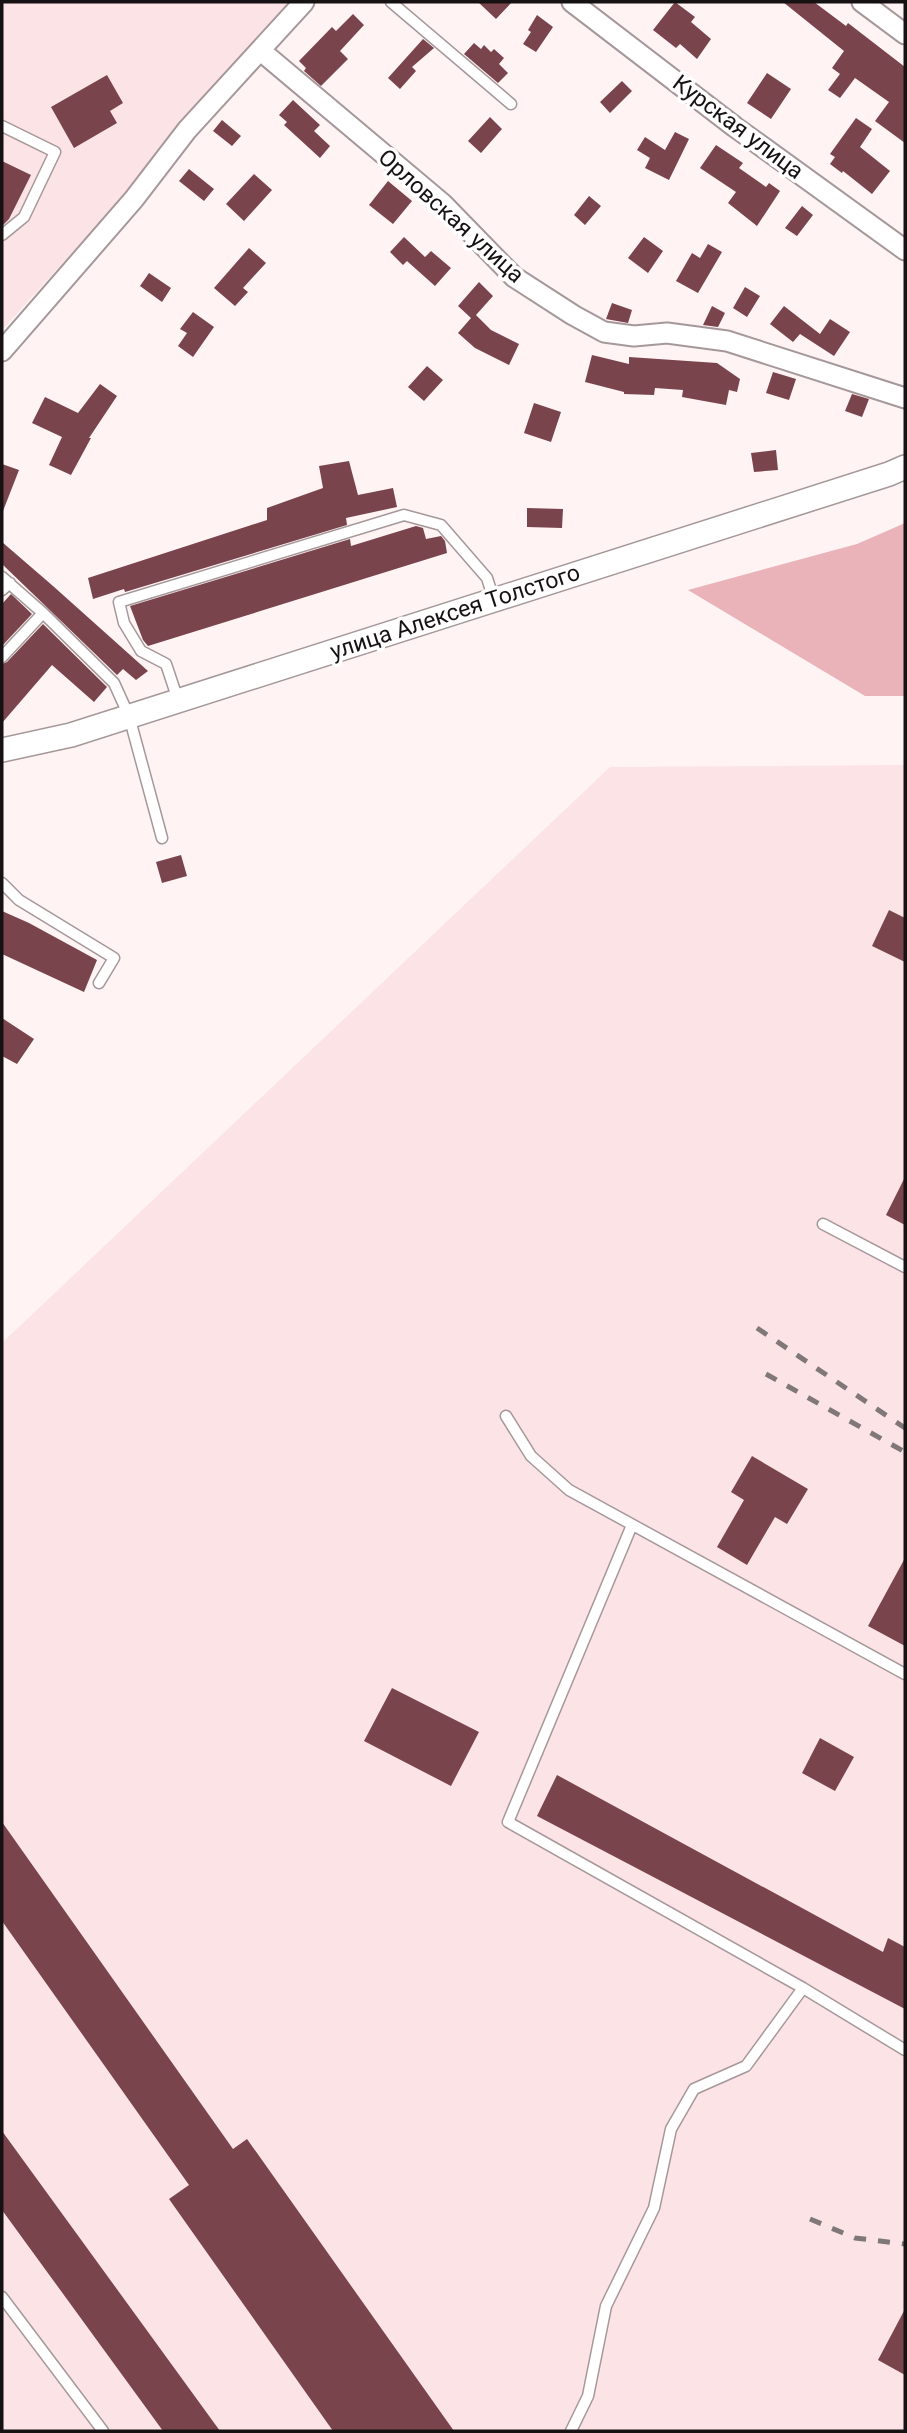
<svg xmlns="http://www.w3.org/2000/svg" width="907" height="2433" font-family="Roboto,sans-serif">
<style>
.built{fill:#fbe3e6}
.green{fill:#eab3b9}
.building{fill:#7a444d}
.lines{fill:none;stroke-linecap:round;stroke-linejoin:round}
.service-casing{stroke:#a6989a;stroke-width:13}
.minor-casing{stroke:#a6989a;stroke-width:23}
.tertiary-casing{stroke:#a6989a;stroke-width:26}
.service{stroke:#fff;stroke-width:10}
.minor{stroke:#fff;stroke-width:19}
.tertiary{stroke:#fff;stroke-width:23}
.rail{stroke:#7f7778;stroke-width:5;stroke-dasharray:12 12;stroke-linecap:butt}
.labels{text-anchor:middle;dominant-baseline:central;stroke-width:7;stroke-linejoin:round;paint-order:stroke}
.street-label{font-size:23px;fill:#161112;stroke:#fff}
</style>
<rect width="100%" height="100%" fill="#fff3f4"/>
<path class="built" d="M2,2h298l-298,328z
M905,765v1666h-903v-1088l608,-576z"/>
<path class="green" d="M905,523v173h-40l-177,-106 169,-46z"/>
<path class="building" d="M478,2h34l-16,17z
M675,2l20,15 -4,5 20,17 -14,20 -17,-15 -4,4 -23,-18z
M783,2h31l32,24 2,-3 57,44v76l-30,-22 14,-19 -34,-24 -15,20 -12,-8 12,-16 -8,-6 12,-17z
M353,14l11,11 -24,26 8,8 -27,27 -17,-15 2,-3 -7,-7 33,-34 4,4z
M537,15l16,12 -17,25 -13,-8 8,-12 -3,-2z
M423,39l11,9 -22,19 4,4 -16,18 -12,-11z
M474,43l7,6 3,-4 7,7 3,-3 10,9 -5,6 9,9 -10,10 -34,-29z
M767,73l24,16 -20,30 -24,-16z
M107,75l16,28 -13,8 7,12 -43,25 -23,-41z
M622,81l10,10 -22,22 -10,-11z
M293,100l27,25 -6,6 16,15 -10,12 -36,-33 3,-3 -8,-7z
M490,117l12,12 -21,24 -13,-12z
M856,118l16,11 -12,18 30,24 -18,23 -29,-23 -1,2 -12,-9 5,-7 -5,-3z
M222,120l19,16 -9,10 -19,-15z
M675,132l14,7 -20,41 -24,-12 5,-10 -13,-8 8,-13 20,13z
M716,145l27,18 -4,5 27,19 3,-4 11,8 -23,35 -29,-23 8,-11 -36,-24z
M2,161l29,14 -22,44 -7,7z
M189,169l25,20 -10,12 -25,-20z
M254,174l18,16 -28,31 -18,-17z
M388,181l24,20 -19,23 -24,-19z
M589,196l12,10 -16,19 -11,-10z
M802,206l11,9 -16,21 -12,-8z
M404,237l21,20 6,-6 20,17 -16,18 -28,-25 -4,4 -13,-13z
M644,237l19,14 -15,22 -20,-15z
M708,244l14,8 -24,41 -22,-12 16,-28 8,5z
M249,248l17,15 -23,25 5,4 -13,14 -21,-18z
M149,273l22,15 -9,14 -22,-16z
M479,282l14,14 -17,19 15,15 28,14 -10,21 -34,-17 -17,-15 13,-15 -13,-12z
M745,287l15,9 -13,21 -14,-9z
M612,303l20,7 -4,13 -22,-4z
M712,306l13,7 -7,14 -15,-2z
M784,306l36,28 10,-15 20,13 -16,24 -34,-22 -7,8 -23,-18z
M193,312l21,15 -21,30 -15,-11 9,-13 -7,-4z
M592,355l37,9v-7l88,6 23,16 -3,13 -8,-2 -3,15 -44,-8 1,-7 -28,-2 -1,7 -30,-1v-2l-39,-10z
M427,366l16,14 -19,21 -16,-14z
M773,372l23,7 -7,21 -23,-7z
M100,384l17,12 -28,42h2l-20,37 -22,-10 13,-28 -30,-14 13,-26 33,16z
M852,394l17,5 -7,18 -17,-6z
M534,403l27,9 -10,30 -27,-9z
M776,450l2,20 -24,2 -3,-19z
M349,461l9,34 35,-7 4,19 -51,11 1,7 -222,67 -1,-3 -31,10 -5,-21 179,-58v-12l56,-20 -4,-22z
M2,464l17,6 -16,41h-1z
M527,508l36,1 -1,19 -35,-1z
M416,526l7,2 3,11 15,-3 4,5 2,12 -299,93 -5,-6 -13,-34 220,-67 1,7z
M2,542l51,44 95,85 -12,9 -13,-11 -6,6 -115,-111z
M11,594l21,20 -30,32v-42z
M43,624l64,63 -13,15 -42,-37 -50,58v-59l5,-2z
M181,855l6,21 -25,7 -6,-21z
M889,910l16,8v44l-33,-16z
M2,911l27,12 68,37 -13,32 -82,-38z
M2,1018l32,21 -17,25 -15,-8z
M905,1177v48l-19,-10z
M752,1456l56,33 -21,35 -12,-7 -28,48 -30,-18 27,-47 -13,-8z
M905,1558v88l-37,-20z
M392,1688l87,44 -28,54 -87,-45z
M820,1738l34,19 -19,34 -33,-18z
M557,1775l326,177 5,-14 17,9v62l-368,-193z
M2,1822l231,327 14,-10 207,292h-121l-164,-232 20,-14 -187,-264z
M2,2131l218,300h-57l-161,-221z
M905,2309v66l-27,-15z"/>
<g class="lines">
<defs>
<path id="service" d="M391,2l120,102
M2,126l53,26 -31,65 -22,18
M2,577l41,36 71,70 15,33 33,122
M2,590l8,-7
M2,657l41,-44
M178,700l-12,-36 -25,-13 -17,-28 -5,-21 285,-87 37,10 46,53 7,22
M2,883l17,17 95,58 -15,25
M823,1224l82,43
M506,1416l25,40 38,34 336,184
M632,1525l-124,297 295,166 102,62
M2,2297l101,134
M571,2431l17,-35 18,-90 48,-98 17,-79 23,-40 52,-23 57,-78"/>
<path id="minor" d="M572,2l163,125 170,123
M862,2l43,32
M261,51l182,153 71,73 59,38 31,17 30,4 33,-3 60,8 178,57
M2,351l132,-152 53,-69 117,-128"/>
<path id="tertiary" d="M2,750l69,-15 818,-261 16,-7"/>
</defs>
<use href="#service" class="service-casing"/>
<use href="#minor" class="minor-casing"/>
<use href="#tertiary" class="tertiary-casing"/>
<use href="#service" class="service"/>
<use href="#minor" class="minor"/>
<use href="#tertiary" class="tertiary"/>
<path class="rail" d="M757,1328l148,100
M766,1374l139,78
M810,2219l45,19 50,6"/>
</g>
<g class="labels">
<g class="street-label">
<text transform="translate(738 127) rotate(37)">Курская улица</text>
<text transform="translate(451 216) rotate(42)">Орловская улица</text>
<text transform="translate(455 612) rotate(-18)">улица Алексея Толстого</text>
</g>
</g>
<rect width="907" height="2433" fill="none" stroke="#161112" stroke-width="7"/>
</svg>
